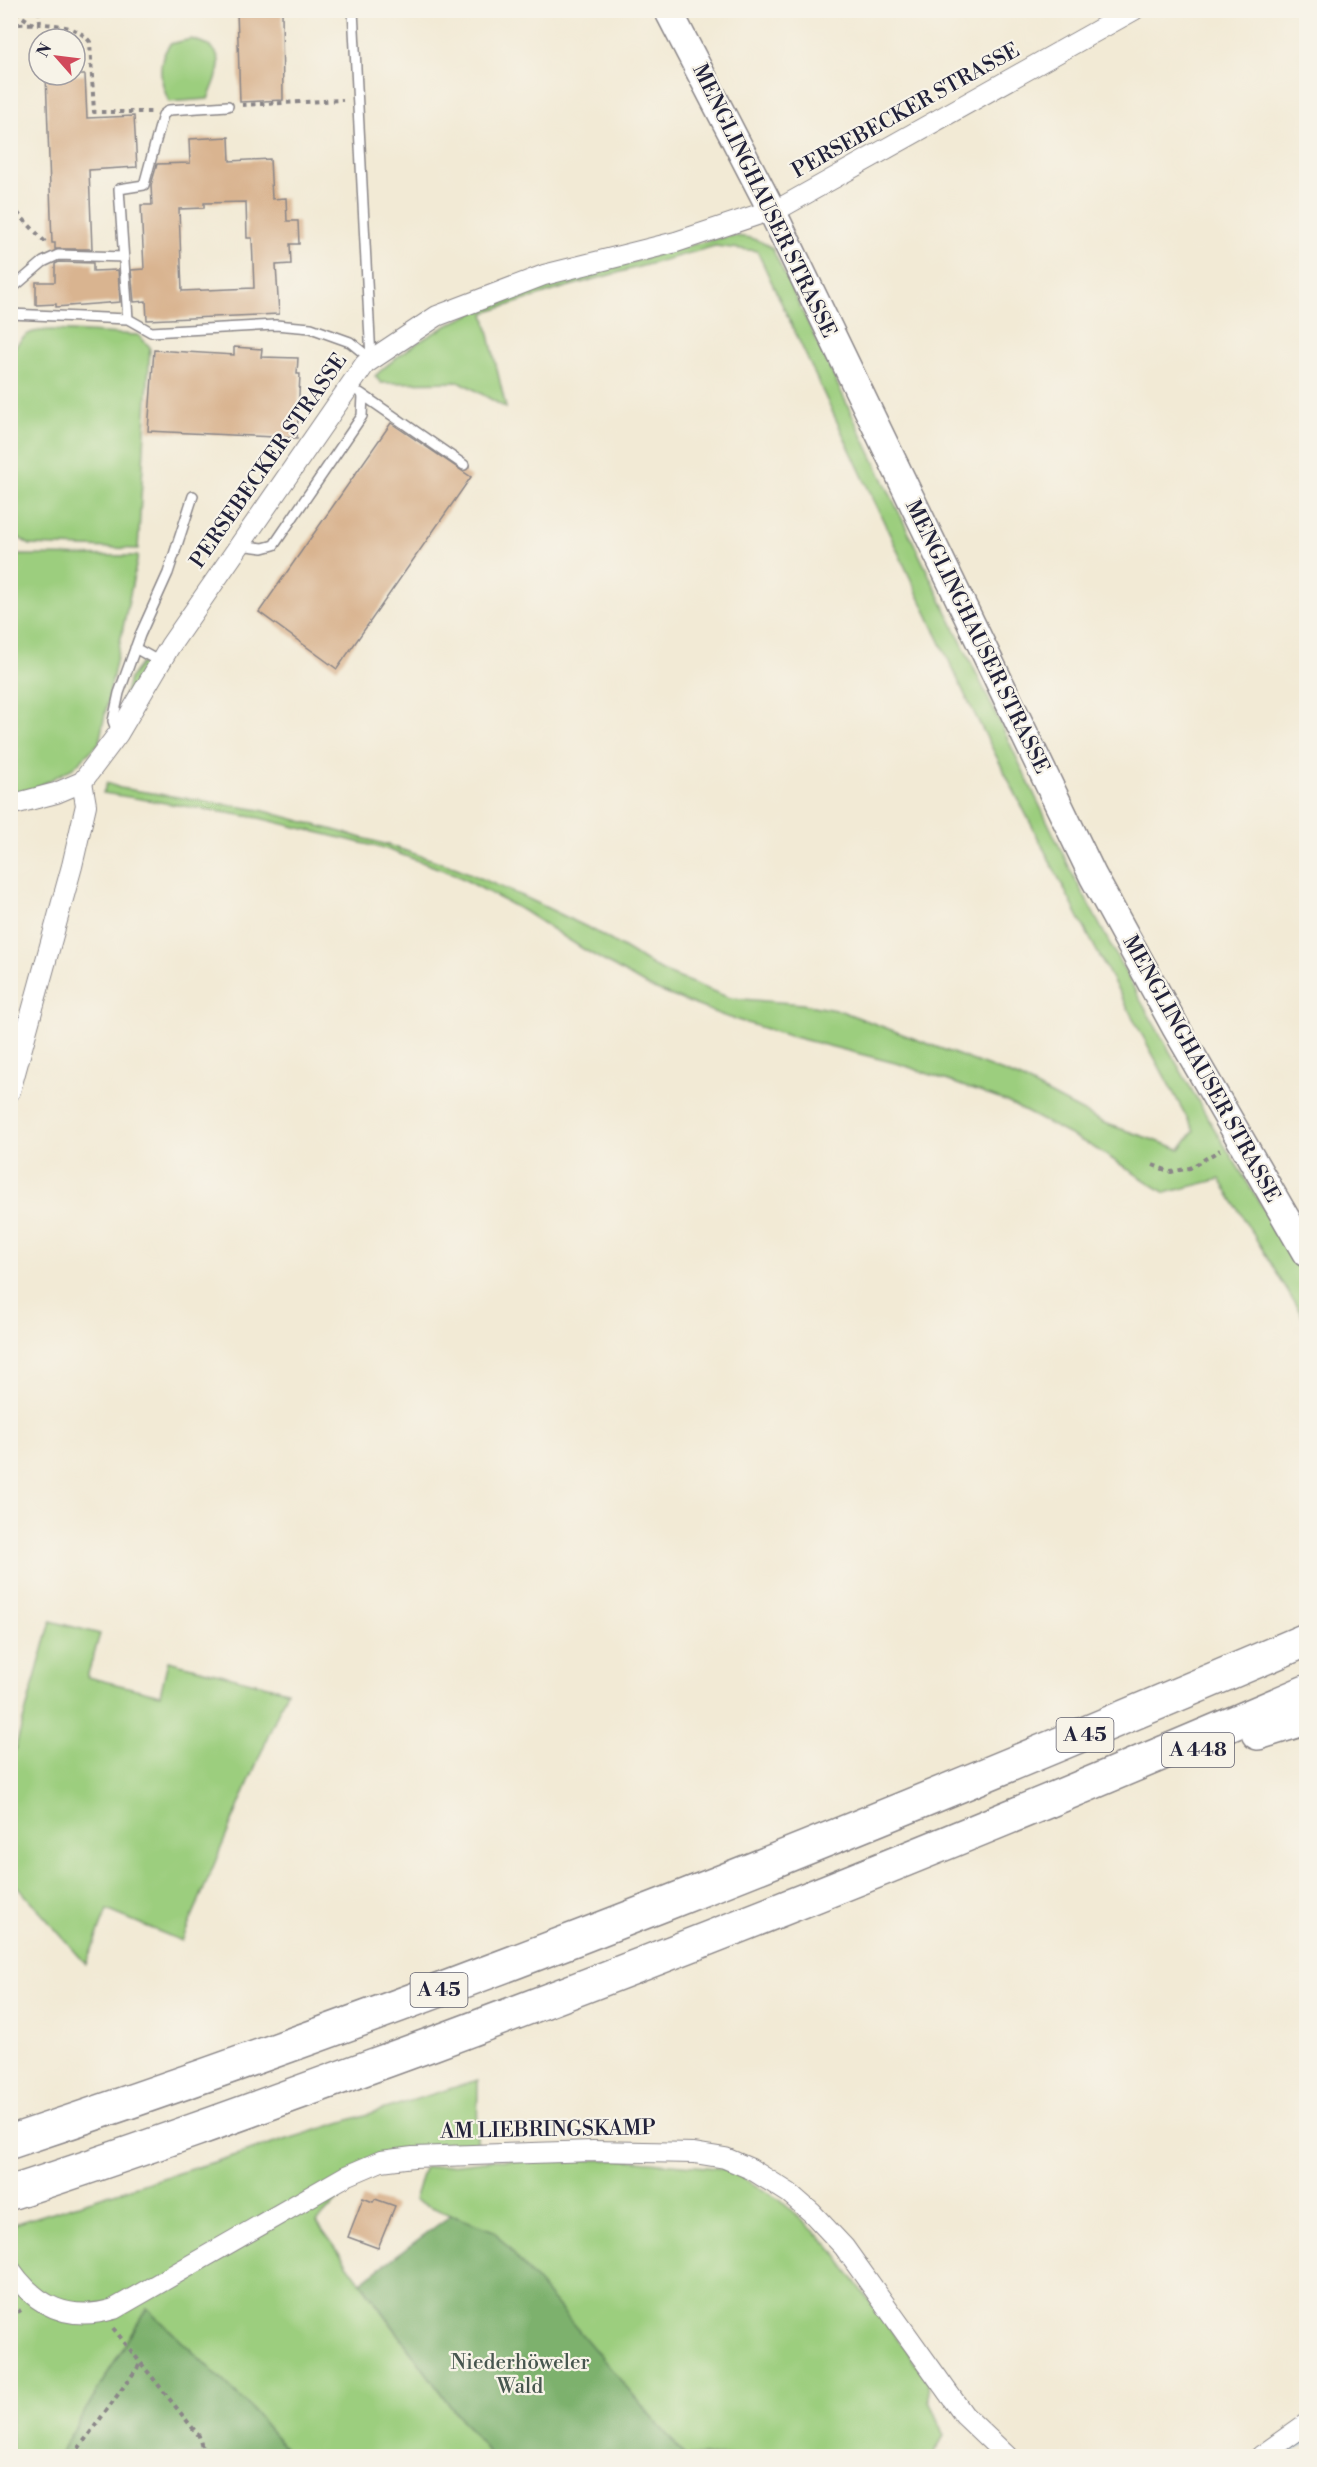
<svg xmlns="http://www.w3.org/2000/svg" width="1317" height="2467" font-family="'Libre Bodoni',serif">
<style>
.green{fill:#9cce7e;stroke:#5f785c;stroke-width:1.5}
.forest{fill:#7db16d;stroke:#506a54;stroke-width:1.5}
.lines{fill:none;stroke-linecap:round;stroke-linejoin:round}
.stream{stroke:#65abdb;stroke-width:7}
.building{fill:#d9b490;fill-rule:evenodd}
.lane-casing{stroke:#8a8688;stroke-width:12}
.street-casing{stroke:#8a8688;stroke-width:22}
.secondary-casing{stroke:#8a8688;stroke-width:30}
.highway-casing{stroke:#8a8688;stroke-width:36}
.path{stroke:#8a8688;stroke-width:4;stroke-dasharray:4.5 4.5;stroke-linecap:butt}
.lane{stroke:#fff;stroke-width:9}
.street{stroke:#fff;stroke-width:20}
.secondary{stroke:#fff;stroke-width:27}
.highway{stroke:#fff;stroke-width:33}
.labels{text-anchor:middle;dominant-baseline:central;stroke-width:4.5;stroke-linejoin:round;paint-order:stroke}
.shield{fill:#f7f3e8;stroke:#62616f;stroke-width:1.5}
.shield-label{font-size:20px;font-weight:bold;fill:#22223b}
.street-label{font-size:21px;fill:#22223b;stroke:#f7f3e8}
.park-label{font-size:21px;fill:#47564f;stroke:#f7f3e8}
</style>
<rect width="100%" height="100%" fill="#f7f3e8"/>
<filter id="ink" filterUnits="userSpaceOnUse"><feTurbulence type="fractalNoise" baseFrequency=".0167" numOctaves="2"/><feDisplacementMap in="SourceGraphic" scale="12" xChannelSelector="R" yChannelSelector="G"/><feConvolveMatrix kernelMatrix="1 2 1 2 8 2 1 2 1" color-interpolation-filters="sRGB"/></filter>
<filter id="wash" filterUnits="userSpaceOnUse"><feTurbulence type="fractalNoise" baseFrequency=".008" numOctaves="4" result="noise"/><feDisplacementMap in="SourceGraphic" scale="24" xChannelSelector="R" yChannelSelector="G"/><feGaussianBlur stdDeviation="1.35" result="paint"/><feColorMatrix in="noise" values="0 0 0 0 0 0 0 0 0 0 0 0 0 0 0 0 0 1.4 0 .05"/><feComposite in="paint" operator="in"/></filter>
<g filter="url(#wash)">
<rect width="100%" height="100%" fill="#f2ead5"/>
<path class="green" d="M191,39c40,10 29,31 17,60l-39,3c-9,-21 -13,-39 1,-58z
M730,236c17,0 28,3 42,12l302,629 64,119 71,124 97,158v44l-86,-143 -55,14 -72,-46 -88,-46 -102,-36 -117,-30 -62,-19 -73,-28 -68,-39 -59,-38 -70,-37 -68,-25 -127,-31 -156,-25 4,-10 13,5 141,22 127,35 69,23 74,32 64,31 67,40 68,27 72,6 39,7 178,67 85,45 76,26 14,-18 -115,-213 -114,-223 -208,-444 -42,-5 -149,41 -82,26 22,95 -45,-26 -80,1 -6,-7c67,-63 157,-86 244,-110 37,-11 74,-23 111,-30z
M52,330l86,5 12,12 -12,202 -108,-4 -14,-9 -5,-17 3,-171c13,-17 18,-17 38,-18z
M11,555l127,1 -39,187 -26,25 -40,21 -22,5z
M141,663l6,3 -28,47 10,-34z
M51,1621l49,13 -13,43 73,18 8,-34 119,30 -105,250 -75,-31 -21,54 -75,-85v-115z
M478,2080l-1,66 -98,9 -62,67 134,185 41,49h-200l-39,-46 -106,-102 -89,148h-47v-231z
M493,2160h134l101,9 52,31 49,45 99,136 1,19 15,36 -12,20h-247l-191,-224 -80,-32 10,-32z"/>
<path class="forest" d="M451,2215l43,16 191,225h-193l-41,-49 -90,-125z
M147,2308l106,102 39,46h-234z"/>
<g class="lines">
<path class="stream" d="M1279,2456l27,-17"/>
</g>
<g id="blocks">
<path class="building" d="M237,10h45l1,90 -43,2z
M46,75h39l2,43 47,-2 3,51 -48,3 3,79h-37v-6h-3z
M229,137l1,24 40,-2 2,40 14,-1 1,23h11l1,23h-9l1,20 -15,1 3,49 -132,6 -1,-19 -12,1 -3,-32 13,-1 -3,-64h11l-1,-20 6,-21 33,-1 -1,-24zM246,202l1,36h5l2,50 -72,3 -3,-82 25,-1v-5z
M59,262l34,1v8l25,-1 2,32 -64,5v-3l-20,1v-23h19v-18z
M234,347l28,2 -1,8 37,1 -1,16h3l-3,64 -149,-7 6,-81 80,5z
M391,423l80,54 -134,192 -78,-57z
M363,2198l10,4 2,-3 20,7 -17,42 -30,-11z"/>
</g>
</g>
<g filter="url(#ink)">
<use href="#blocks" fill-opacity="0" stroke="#8a8688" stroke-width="1.5"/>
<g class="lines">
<defs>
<path id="lane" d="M353,10l18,349
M228,106l-59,4 -6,5 -19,70 -25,4 9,130 23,13 124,-7 36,3 39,14 21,17
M10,288l5,-2 28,-24 15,-7 66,2
M10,314l118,5
M360,393l104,72
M239,545l24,3 11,-3 88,-129 1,-21
M135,648l25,14
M117,732l-4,-11 6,-28 21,-58 28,-62 25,-77"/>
<path id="street" d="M10,805l46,-12 26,-11 36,-48 52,-88 195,-282 72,-48 107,-41 132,-33 108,-36 350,-196
M10,1091l62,-225 14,-61 -4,-23
M10,2269c26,38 59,53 104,40l232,-133 35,-15 32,-4 180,-6 101,2 31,5 26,11 38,24 23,20 32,34 120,168 43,41
M1261,2456l45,-32"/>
<path id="secondary" d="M668,10l104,201 321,665 83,152 130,225"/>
<path id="highway" d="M1258,1733l48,-15
M10,2142c441,-146 870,-320 1296,-502
M10,2193c142,-46 282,-98 422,-149 295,-110 586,-228 874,-352"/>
</defs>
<use href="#lane" class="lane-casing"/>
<use href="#street" class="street-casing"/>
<use href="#secondary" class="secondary-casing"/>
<use href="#highway" class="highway-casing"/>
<path class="path" d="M18,10l3,6 12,8
M39,10l1,13
M10,24c24,0 64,-4 80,18l4,70h57
M242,105l101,-5
M11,206l37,39
M1153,1165l18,7 19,-4 30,-18
M10,2317l11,-7
M113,2328l86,108 5,20
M73,2456l68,-93"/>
<use href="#lane" class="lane"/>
<use href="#street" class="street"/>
<use href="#secondary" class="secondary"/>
<use href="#highway" class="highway"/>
</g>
</g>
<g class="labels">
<g class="shield">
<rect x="1056.5" y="1718" width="57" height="34" rx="4.5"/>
<rect x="1162" y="1733" width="72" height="34" rx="4.5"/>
<rect x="410.5" y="1973" width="57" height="34" rx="4.5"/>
</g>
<g class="shield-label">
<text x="1085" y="1735">A 45</text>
<text x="1198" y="1750">A 448</text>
<text x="439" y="1990">A 45</text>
</g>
<g class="street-label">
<text transform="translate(906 111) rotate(-29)">PERSEBECKER STRASSE</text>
<text transform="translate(764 201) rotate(64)">MENGLINGHAUSER STRASSE</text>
<text transform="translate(269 461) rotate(-55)">PERSEBECKER STRASSE</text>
<text transform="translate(977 637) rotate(64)">MENGLINGHAUSER STRASSE</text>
<text transform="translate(1201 1069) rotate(61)">MENGLINGHAUSER STRASSE</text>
<text transform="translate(548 2130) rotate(-1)">AM LIEBRINGSKAMP</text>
</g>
<g class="park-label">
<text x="520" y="2363">Niederhöweler<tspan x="520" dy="24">Wald</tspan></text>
</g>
</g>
<rect width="1317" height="2467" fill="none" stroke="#f7f3e8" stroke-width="36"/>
<g transform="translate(57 57) rotate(298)"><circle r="28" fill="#f7f3e8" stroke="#a29fa3" stroke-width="1.5"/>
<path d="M0-4.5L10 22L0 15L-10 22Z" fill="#d1495b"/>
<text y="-9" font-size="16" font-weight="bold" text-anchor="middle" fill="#22223b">N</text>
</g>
</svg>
